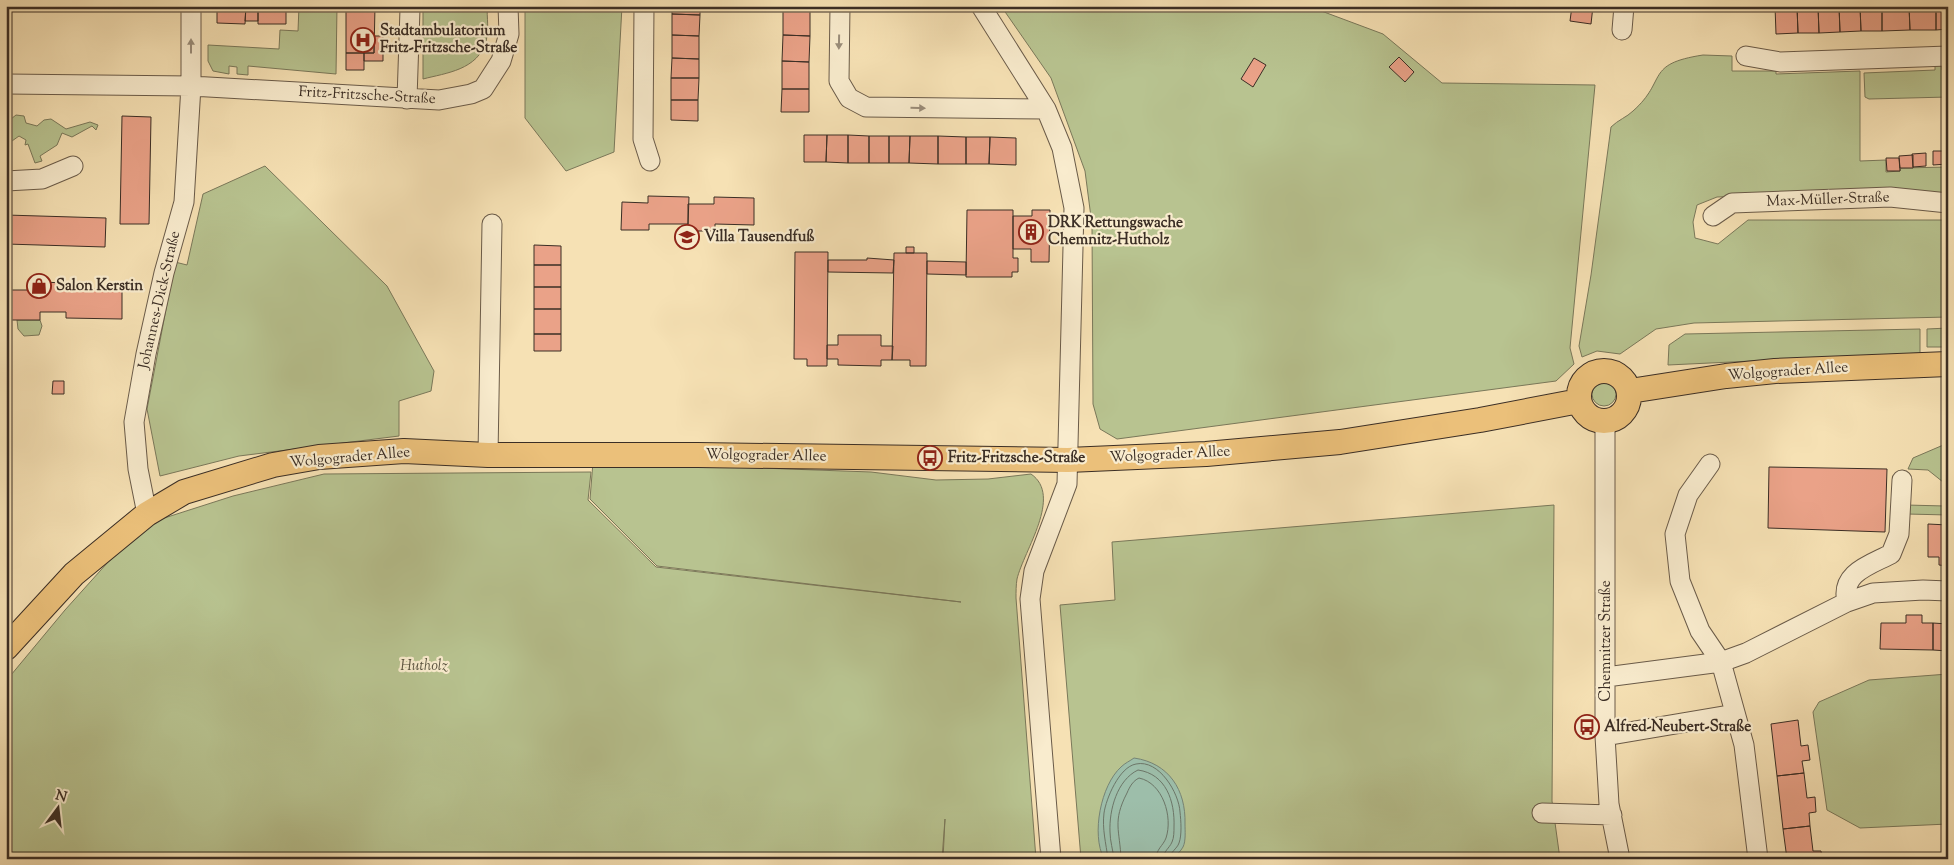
<svg xmlns="http://www.w3.org/2000/svg" width="1954" height="865" font-family="'Sorts Mill Goudy',serif">
<style>
.green{fill:#b8c390;stroke:#7a785a}
.water{fill:#9dbeaa;stroke:#768475}
.lines{fill:none;stroke-linecap:round;stroke-linejoin:round}
.shore{stroke:#6c7668;stroke-width:1}
.building{fill:#eaa288;stroke:#3b2e25}
.minor-casing{stroke:#6a5b49;stroke-width:21}
.major-casing{stroke:#3b2e25;stroke-width:26}
.minor{stroke:#f9ecce;stroke-width:19}
.major{stroke:#ebc07a;stroke-width:24}
.oneway{fill:#9a8d7a}
.labels{text-anchor:middle;dominant-baseline:central;stroke-width:4.5;stroke-linejoin:round;paint-order:stroke}
.poi-label{font-size:15px;font-weight:bold;fill:#3b2e25;stroke:#f9ecce;text-anchor:start}
.street-label{font-size:15px;fill:#3b2e25;stroke:#f9ecce}
.park-label{font-size:15px;font-style:italic;fill:#5a5340;stroke:#f9ecce}
</style>
<rect width="100%" height="100%" fill="#f6e1b4"/>
<filter id="stains"><feTurbulence type="fractalNoise" baseFrequency=".004" numOctaves="4"/><feColorMatrix values="0 0 0 0 .2 0 0 0 0 .09 0 0 0 0 .02 0 0 0 .5 -.17"/></filter>
<radialGradient id="worn" r=".72"><stop offset=".6" stop-color="#630" stop-opacity="0"/><stop offset="1" stop-color="#630" stop-opacity=".3"/></radialGradient>
<path class="green" d="M299,6h38l-1,68 -88,-8v9l-11,-1v-7l-8,-1v8l-16,-3 -5,-10v-16l71,4 1,-19 18,1z
M423,6h64c0,11 2,25 -1,35 -8,29 -40,32 -63,38z
M525,6h97l-8,146 -48,19 -41,-53z
M1001,6h307l75,28 59,49 153,2 -25,263 4,16 -18,17 -439,58 -17,-10 -7,-25 -1,-179 -7,-54 -34,-93z
M1703,55l29,1v15h44v3l84,-3v90l26,-1v12l14,-1 1,-3 47,-1v29l-101,-4 -130,5 -20,8 -4,17 2,16 23,6 30,-24h200v97l-254,6 -38,6 -36,25 -23,-3 -15,6 -3,-11 12,-71 20,-148c7,-7 16,-10 22,-16 35,-31 11,-47 70,-56z
M1935,61h6l1,9h6v27l-79,2 -4,-2 -1,-24 71,-3z
M16,115l8,1 2,7 11,3 7,-6 7,-1 15,10 24,-7 8,3 -2,5 -4,-4 -20,11 -10,-4 -5,12 -17,11 2,5 -7,2 -7,-19 -3,1 1,-5 -7,-4 -7,5 -6,-3v-15z
M265,166l122,120 47,85 -3,20 -32,10v35l-160,20 -79,20 -13,-67 28,-147 12,3 16,-71z
M17,320h23l2,6 -3,9 -15,1 -6,-7z
M1948,328v19h-21v-18z
M1920,329v24l-252,12 1,-20 16,-11z
M1592 394a12 12 0 1 1 24 0a12 12 0 1 1-24 0Z
M1948,443v43l-20,-16 -20,-1 5,-11z
M593,462l278,10 65,8 52,-1 43,-5c32,22 -7,76 -14,105 -1,6 -1,13 -1,19l20,261h-93l2,-40 -3,40h-936v-178l59,-71 44,-49 46,-40 78,-25 91,-22 267,-2 -3,28 68,67 305,35 -304,-36 -67,-67z
M1554,505l-2,296 8,58h-479l-21,-254 55,-5 -3,-58z
M1906,505l39,1 3,1v8l-41,-1z
M1948,674v150l-88,4 -33,-18 -14,-98 6,-10 50,-22z"/>
<path class="water" d="M1134,758c35,5 52,32 51,66 0,7 1,17 -2,23 -2,4 -7,8 -10,12h-69c-13,-25 -3,-74 17,-92 4,-4 9,-6 13,-9z"/>
<g class="lines">
<path class="shore" d="M1108,859c-2,-16 -6,-30 -4,-46 2,-14 15,-46 32,-49 23,-5 43,29 44,48 1,9 2,23 -1,31 -2,6 -9,9 -10,16
M1114,859c-1,-9 -4,-18 -4,-27 -1,-22 7,-52 28,-62 28,4 37,31 36,57 0,4 0,11 -2,15 -3,7 -8,8 -9,17
M1121,859c-1,-29 -9,-37 6,-66 3,-7 6,-12 12,-15 24,5 34,39 27,60 -3,8 -10,11 -10,21"/>
</g>
<path class="building" d="M217,6h29l-1,18 -28,-1z
M246,6h12v15h-13z
M258,6h28v18h-28z
M346,6h29l-1,47h-28z
M672,6h28v9l-28,-1z
M783,6h27v3h-27z
M1572,6h21l-2,18 -21,-3z
M1775,6h22l1,27 -22,1z
M1797,6h21l1,27h-21z
M1818,6h21l1,26 -21,1z
M1839,6h21l1,25 -21,1z
M1860,6h22v25h-21z
M1882,6h27l1,24 -28,1z
M1909,6h27v24h-26z
M1936,6h12v23l-12,1z
M783,9h27v27l-27,-1z
M672,14l28,1 -1,21 -27,-1z
M672,35l27,1v23l-27,-1z
M783,35l27,1 -1,26 -27,-1z
M374,36h9v25h-19v-8h10z
M346,53h18v17h-18z
M1399,57l15,15 -9,10 -16,-15z
M672,58l27,1v19h-28z
M1254,58l12,7 -13,22 -12,-8z
M782,61l27,1v27h-27z
M671,78h28l-1,22h-27z
M782,89h27v23h-28z
M671,100h27v21l-27,-1z
M122,116l29,1 -2,107h-29z
M804,135h23l-1,27h-22z
M827,135h21v28l-22,-1z
M848,135l21,1v27h-21z
M869,136h20v27h-20z
M889,136h21l-1,27h-20z
M910,136h28v28l-29,-1z
M938,136l28,1v27h-28z
M966,137h24l-1,27h-23z
M990,137l26,1v27l-27,-1z
M1933,151h15v13l-15,1z
M1926,153v13l-13,1 -1,-13z
M1913,155v13h-13l-1,-12z
M1886,158h13l1,13h-13z
M648,196l41,1 -1,27h-39v6h-28l1,-28 26,1z
M714,197l40,1v27l-39,-1v7h-27v-27h26z
M967,210h46v48h5v14h-6v5h-46z
M1032,210h18l-1,52h-18v-13h-18v-33h19z
M6,215l100,3 -1,29 -99,-3z
M534,245l27,1v19h-27z
M906,247h8v6h-8z
M795,252h33l-1,114h-20v-7h-13z
M894,253h33l-1,113h-16v-6h-18z
M867,258l27,2 -1,13 -65,-1v-12h39z
M927,261l39,1v13l-39,-1z
M534,265h27v22h-27z
M39,282l29,1v6h54v30l-56,-1v-6h-26v8h-34v-30h33z
M534,287h27v22h-27z
M534,309h27v25h-27z
M534,334h27v17h-27z
M838,335h43v11h12l-1,14h-11v6l-43,-1v-6h-11v-14h11z
M53,381h11v13h-12z
M1769,467l118,2 -2,63 -117,-4z
M1928,524l20,1v41l-9,-1v-8h-11z
M1906,615h16v8h11v27l-53,-1 1,-26h25z
M1933,623l15,1v27l-15,-1z
M1798,720l3,26 7,-1 2,15 -8,1 2,12 -27,3 -6,-52z
M1804,773l3,25 8,-1 1,15 -7,1 1,13 -27,3 -6,-53z
M1810,826l3,25h8l1,8h-35l-4,-30z"/>
<g class="lines">
<defs>
<path id="minor" d="M644,6l-1,133 7,22
M840,6l-1,75 10,17 17,9 180,2
M981,6l65,103 16,39 12,60 -7,276 -33,87 -4,28 21,260
M1622,30l2,-24
M1746,56l34,6 168,-6
M6,84l185,2 248,14 32,-6 12,-5 18,-28 8,-27 -1,-28
M407,99l3,-90
M6,181l36,-2 31,-13
M1713,216l19,-13 158,-6 58,6
M1605,421v315l4,68 11,55
M488,455l4,-231
M1710,464l-22,31 -13,39 5,47 20,50 21,31 23,83 14,114
M147,514l-9,-45 -4,-47 12,-68 18,-81 20,-71 7,-116v-80
M1847,602c-7,-29 23,-37 44,-48l8,-20 3,-54
M1606,677l115,-15 25,-9 101,-51 26,-9 50,-3 25,1
M1605,736l130,-22
M1542,813l70,2"/>
<path id="major" d="M1579 396a25 25 0 1 1 50 0a25 25 0 1 1-50 0Z
M1630,391l96,-15 49,-5 173,-7
M6,648l68,-74 73,-60 37,-22 89,-27 46,-8 85,-6 84,4h210l370,5 138,-6 134,-12 140,-22 99,-19"/>
</defs>
<use href="#minor" class="minor-casing"/>
<use href="#major" class="major-casing"/>
<use href="#minor" class="minor"/>
<use href="#major" class="major"/>
</g>
<defs><path id="oneway-solid" d="M-6-.8H1V-3.2L6.5 0L1 3.2V.8H-6Z" transform="scale(1.25)"/></defs>
<g class="oneway">
<use href="#oneway-solid" transform="translate(839 42) rotate(91)"/>
<use href="#oneway-solid" transform="translate(191 46) rotate(-90)"/>
<use href="#oneway-solid" transform="translate(918 108) rotate(1)"/>
</g>
<defs>
<symbol id="hospital-ring" viewBox="-11 -11 22 22"><circle r="9.5" fill="#f9ecce" stroke="#8f2418" stroke-width="1.5"/><path d="M-5-5h3v3.5h4V-5h3V5h-3V1.5h-4V5h-3Z" fill="#8f2418"/></symbol>
<symbol id="building-ring" viewBox="-11 -11 22 22"><circle r="9.5" fill="#f9ecce" stroke="#8f2418" stroke-width="1.5"/><path d="M-4-6H4V6H1V3H-1V6H-4ZM-2.5-4.3h1.7v1.8h-1.7ZM.8-4.3h1.7v1.8H.8ZM-2.5-1h1.7V.8h-1.7ZM.8-1h1.7V.8H.8Z" fill="#8f2418"/></symbol>
<symbol id="school-ring" viewBox="-11 -11 22 22"><circle r="9.5" fill="#f9ecce" stroke="#8f2418" stroke-width="1.5"/><path d="M0-5L7-2L0 1L-7-2ZM-4 1L0 2.5L4 1V4Q0 6-4 4Z" fill="#8f2418"/></symbol>
<symbol id="shop-ring" viewBox="-11 -11 22 22"><circle r="9.5" fill="#f9ecce" stroke="#8f2418" stroke-width="1.5"/><path d="M-5-2.5h2.3a2.7 3.5 0 0 1 5.4 0H5L5.5 6h-11ZM-1.5-2.5h3a1.5 2.3 0 0 0-3 0Z" fill="#8f2418"/></symbol>
<symbol id="bus-ring" viewBox="-11 -11 22 22"><circle r="9.5" fill="#f9ecce" stroke="#8f2418" stroke-width="1.5"/><path d="M-5-6H5V4H4V6H2V4H-2V6H-4V4H-5ZM-3.5-4V0h7V-4ZM-3.5 1.2v1.5H-2V1.2ZM2 1.2v1.5H3.5V1.2Z" fill="#8f2418"/></symbol>
</defs>
<g fill-rule="evenodd">
<use href="#hospital-ring" x="349" y="26" width="28" height="28"/>
<use href="#building-ring" x="1017" y="218" width="28" height="28"/>
<use href="#school-ring" x="673" y="223" width="28" height="28"/>
<use href="#shop-ring" x="25" y="272" width="28" height="28"/>
<use href="#bus-ring" x="916" y="444" width="28" height="28"/>
<use href="#bus-ring" x="1573" y="713" width="28" height="28"/>
</g>
<g class="labels">
<g class="poi-label">
<text x="380" y="31">Stadtambulatorium<tspan x="380" dy="17">Fritz-Fritzsche-Straße</tspan></text>
<text x="1048" y="223">DRK Rettungswache<tspan x="1048" dy="17">Chemnitz-Hutholz</tspan></text>
<text x="704" y="237">Villa Tausendfuß</text>
<text x="56" y="286">Salon Kerstin</text>
<text x="948" y="458">Fritz-Fritzsche-Straße</text>
<text x="1604" y="727">Alfred-Neubert-Straße</text>
</g>
<g class="street-label">
<text transform="translate(367 96) rotate(3)">Fritz-Fritzsche-Straße</text>
<text transform="translate(1828 200) rotate(-2)">Max-Müller-Straße</text>
<text transform="translate(160 300) rotate(-77)">Johannes-Dick-Straße</text>
<text transform="translate(1788 372) rotate(-4)">Wolgograder Allee</text>
<text transform="translate(1170 455) rotate(-3)">Wolgograder Allee</text>
<text transform="translate(766 456) rotate(1)">Wolgograder Allee</text>
<text transform="translate(350 458) rotate(-5)">Wolgograder Allee</text>
<text transform="translate(1606 641) rotate(-90)">Chemnitzer Straße</text>
</g>
<g class="park-label">
<text x="424" y="666">Hutholz</text>
</g>
</g>
<rect width="1954" height="865" fill="none" stroke="#f6e1b4" stroke-width="25"/>
<rect x="8" y="8" width="1939" height="850" fill="none" stroke="#3b2e25" stroke-width="2.5"/>
<rect x="12" y="12" width="1929" height="840" fill="none" stroke="#3b2e25"/>
<g transform="translate(58 808) rotate(15)" stroke="#f9ecce" stroke-width="4" paint-order="stroke">
<path d="M0-4L9 19L0 12L-9 19Z" fill="#3b2e25"/>
<text y="-8" font-size="14" font-weight="bold" text-anchor="middle" fill="#3b2e25">N</text>
</g>
<rect width="100%" height="100%" filter="url(#stains)"/>
<rect width="100%" height="100%" fill="url(#worn)"/>
</svg>
